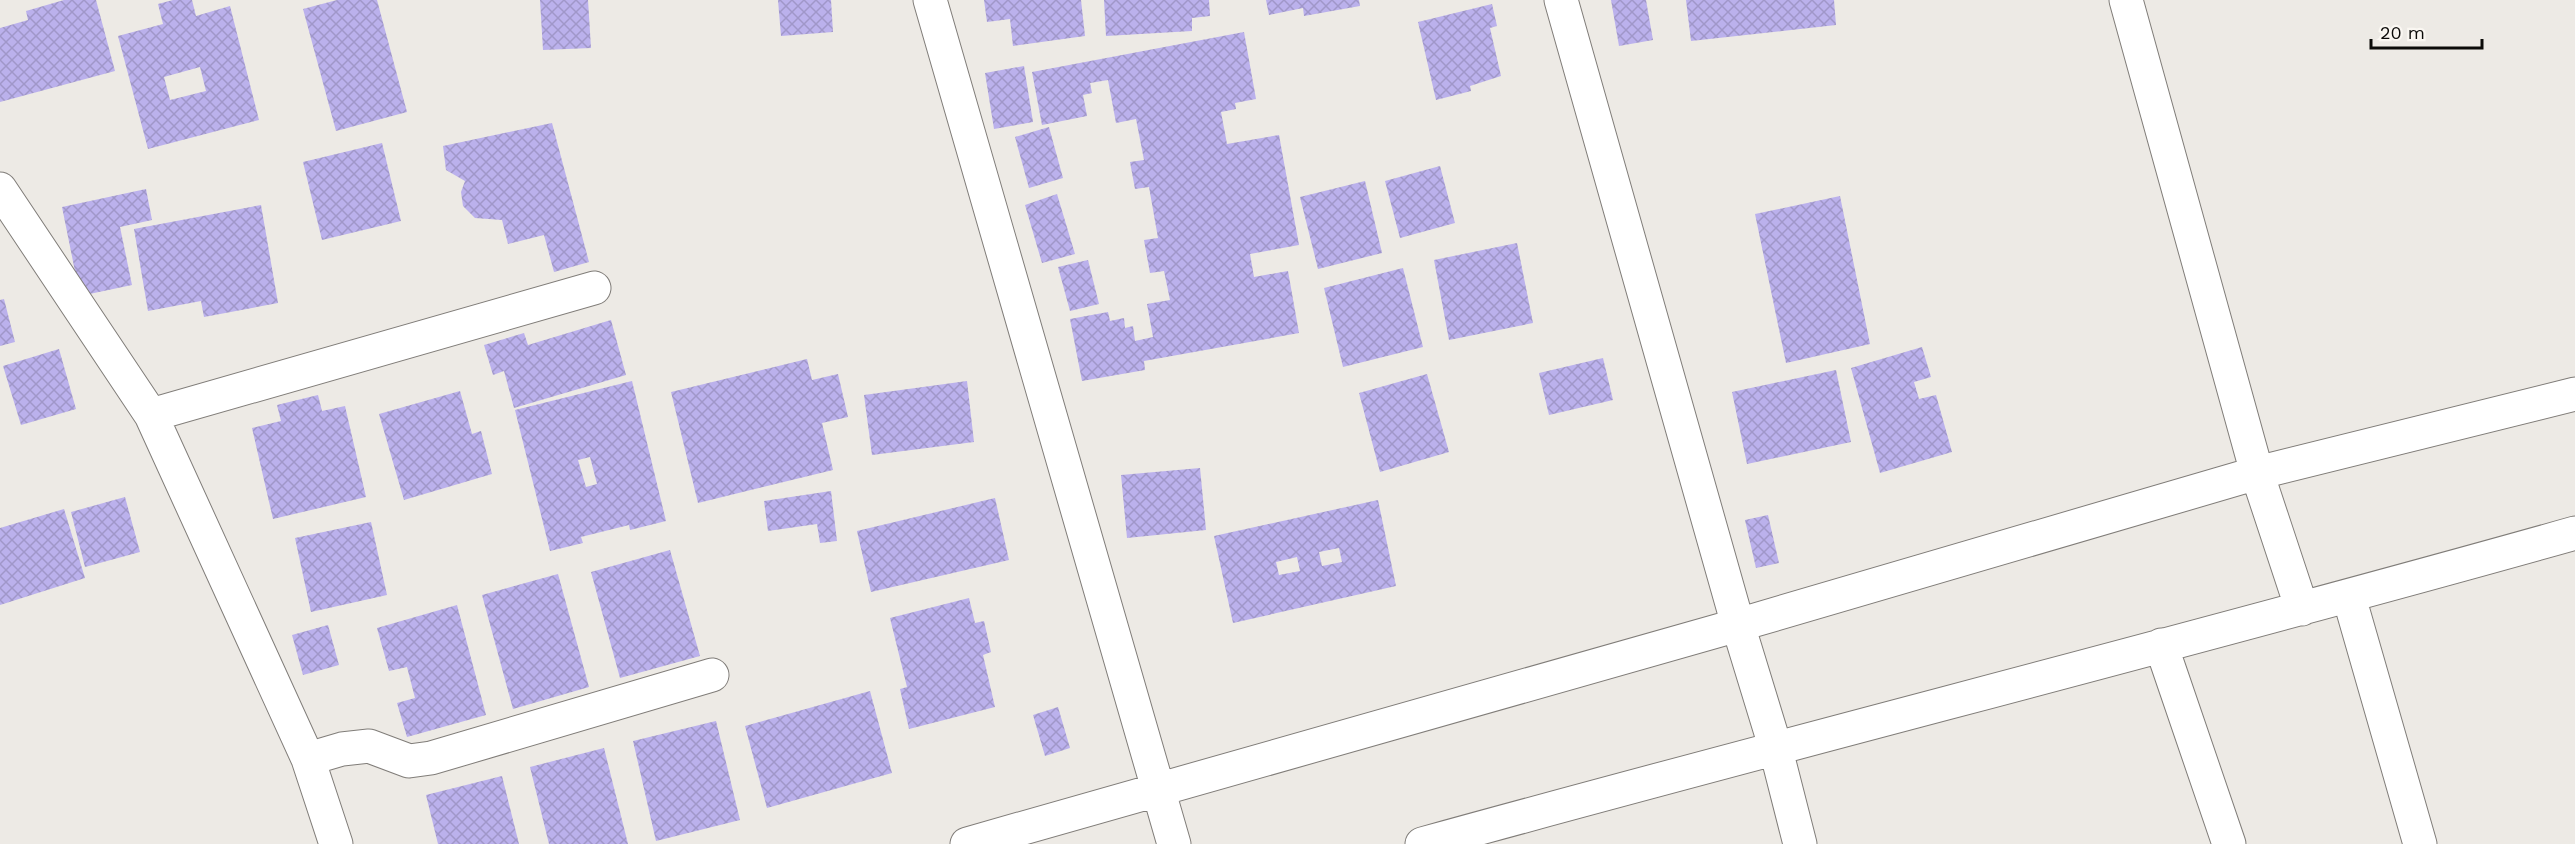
<svg xmlns="http://www.w3.org/2000/svg" width="2575" height="844" font-family="'Work Sans',sans-serif">
<style>
.building{fill:url(#building-cross-hatch);fill-rule:evenodd}
.lines{fill:none;stroke-linecap:round;stroke-linejoin:round}
.minor-casing{stroke:#807d79;stroke-width:35}
.minor{stroke:#fff;stroke-width:33}
</style>
<defs>
<pattern id="building-cross-hatch" width="8" height="8" patternUnits="userSpaceOnUse" patternTransform="scale(1.5)"><rect width="8" height="8" fill="#bbb1ec"/><path d="M0 0l8 8M0 8l8-8" fill="none" stroke="#a097c9"/></pattern>
</defs>
<rect width="100%" height="100%" fill="#edeae5"/>
<path class="building" d="M64,0h32l19,71 -115,31v-74l28,-8 -2,-9z
M173,0h19l4,16 34,-10 29,114 -111,29 -30,-113 45,-12 -5,-20zM200,67l6,24 -36,9 -6,-23z
M337,0h40l30,112 -71,19 -33,-122z
M540,0h48l3,48 -48,2z
M778,0h53l2,32 -52,4z
M984,0h97l4,36 -72,10 -3,-27 -23,3z
M1104,0h105l1,16 -18,2v13l-86,5z
M1266,0h93l1,6 -56,10 -1,-8 -34,7z
M1611,0h35l7,40 -34,6z
M1686,0h148l2,25 -145,16z
M1492,4l5,22 -7,2 11,48 -31,10 1,5 -35,9 -18,-78z
M1244,32l12,67 -21,4 1,6 -15,3 6,32 52,-9 20,110 -49,9 4,23 34,-6 11,62 -155,28 1,9 -63,11 -12,-62 38,-7 2,9 14,-3 1,10 8,-2 2,15 18,-4 -6,-33 23,-4 -6,-29 -14,2 -6,-33 14,-2 -9,-51 -14,2 -5,-27 14,-2 -8,-41 -20,4 -8,-43 -18,3 2,10 -9,2 4,21 -45,9 -10,-53z
M1024,66l9,56 -39,7 -9,-56z
M552,123l37,139 -35,10 -10,-37 -36,9 -6,-24 -27,-2 -12,-12 -2,-14 4,-11 -19,-11 -3,-24z
M1049,127l14,51 -34,10 -14,-51z
M382,143l19,78 -79,19 -19,-78z
M1440,166l15,57 -55,15 -15,-57z
M1365,181l17,72 -64,16 -18,-72z
M146,189l6,31 -32,7 12,58 -52,11 -18,-89z
M1057,194l18,60 -33,9 -17,-58z
M1840,196l30,148 -84,19 -31,-149z
M261,205l17,98 -74,14 -3,-16 -53,10 -14,-82z
M1517,243l16,80 -84,17 -15,-80z
M1088,260l11,44 -29,7 -12,-44z
M1403,268l20,79 -80,20 -19,-79z
M4,299l11,43 -15,4v-46z
M611,320l15,55 -112,33 -10,-37 -11,4 -9,-30 40,-12 4,12z
M1922,347l9,30 -17,5 5,17 17,-4 16,57 -72,21 -29,-105z
M59,349l17,60 -55,16 -18,-59z
M1603,358l10,42 -64,15 -10,-42z
M807,359l5,21 26,-6 10,43 -26,6 11,47 -135,33 -27,-111z
M1836,370l15,72 -104,22 -15,-72z
M1427,374l22,78 -69,20 -21,-79z
M632,381l34,140 -36,9 -1,-5 -48,12 2,6 -33,8 -35,-141zM590,457l7,27 -11,3 -8,-27z
M967,381l7,61 -102,13 -8,-60z
M460,391l12,43 9,-3 11,43 -88,26 -25,-86z
M318,395l4,16 23,-5 21,91 -93,22 -21,-91 29,-7 -4,-16z
M1200,468l6,62 -79,8 -6,-63z
M831,491l6,50 -17,2 -3,-19 -49,7 -4,-30z
M125,497l15,55 -55,15 -14,-55z
M995,498l14,62 -138,32 -14,-61z
M1378,500l18,86 -163,37 -19,-87zM1339,548l3,14 -20,4 -3,-14zM1297,557l3,14 -21,4 -3,-13z
M64,509l21,69 -85,27v-77z
M1768,515l11,48 -23,5 -11,-48z
M371,522l16,73 -76,17 -16,-74z
M670,550l30,106 -80,22 -29,-106z
M558,574l31,113 -76,22 -31,-114z
M969,598l6,25 9,-2 7,31 -8,3 12,52 -86,22 -9,-40 7,-2 -17,-69z
M457,605l29,110 -79,22 -10,-34 18,-5 -8,-31 -18,4 -12,-43z
M328,625l11,40 -36,10 -11,-40z
M870,691l22,82 -125,35 -22,-82z
M1058,707l12,41 -25,8 -12,-41z
M716,721l24,99 -84,21 -23,-100z
M604,748l24,96h-79l-19,-77z
M502,776l17,68h-81l-12,-49z"/>
<g class="lines">
<defs>
<path id="minor" d="M930,0l244,844
M1561,0l177,625 37,121 25,98
M2126,0l131,473 45,136
M0,189l151,226 157,344 28,85
M151,415l443,-127
M2349,597l71,247
M2161,645l68,199
M308,759l34,-10 27,-3 40,15 22,-3 281,-83
M967,844l771,-219 519,-152 318,-79
M1422,844c383,-106 770,-203 1153,-311"/>
</defs>
<use href="#minor" class="minor-casing"/>
<use href="#minor" class="minor"/>
</g>
<path d="M2371 39v9h111v-9" fill="none" stroke="#0c0b09" stroke-width="3"/>
<text x="2380" y="39" font-size="18" fill="#0c0b09" stroke="#faf7f2" stroke-width="4.5" paint-order="stroke">20 m</text>
</svg>
